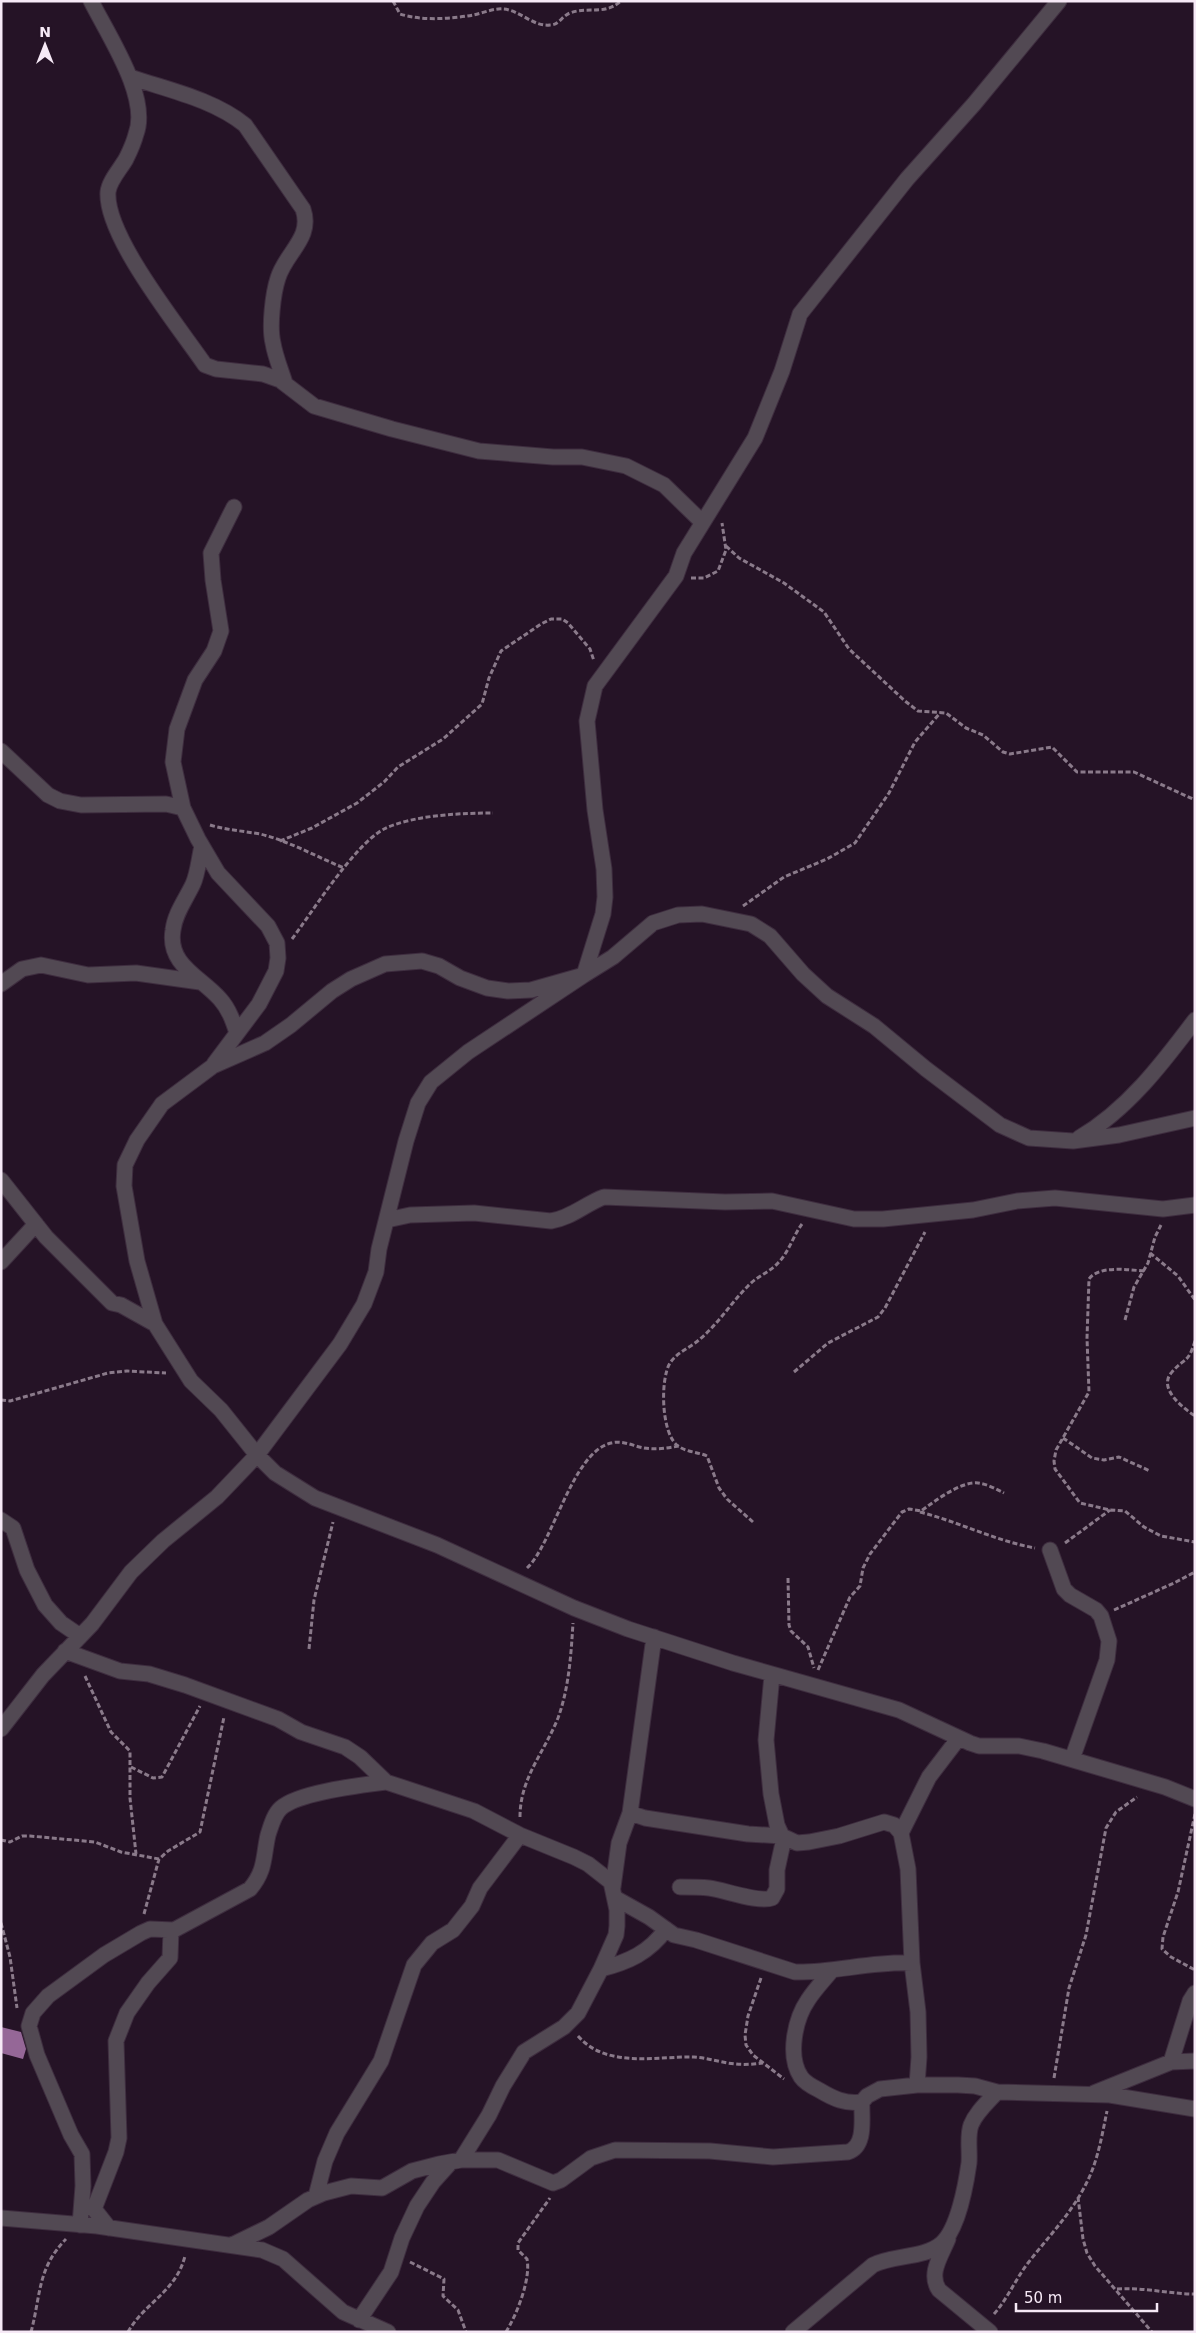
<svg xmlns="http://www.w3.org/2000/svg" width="1196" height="2333" font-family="'DejaVu Sans',sans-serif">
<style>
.building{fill:#956797}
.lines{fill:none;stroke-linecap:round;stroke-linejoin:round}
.street-casing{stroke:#3e2d3f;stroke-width:17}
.path{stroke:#8a7a8a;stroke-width:3;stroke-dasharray:5 2.5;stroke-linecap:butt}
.street{stroke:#524953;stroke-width:15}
</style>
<rect width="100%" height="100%" fill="#251326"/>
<path class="building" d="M1,2027l20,5 5,17 -3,10 -22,-6z"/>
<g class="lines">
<defs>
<path id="street" d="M91,1c17,34 59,96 45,133 -2,8 -6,17 -10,25 -5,9 -17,22 -18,33 -3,44 71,135 97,173l11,4 47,5 17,6 34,26 78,23 87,22 74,6h29l44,9 38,19 38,37
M130,77c38,13 83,22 115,48l58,84c10,29 -17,43 -25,69 -5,15 -9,49 -5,65 2,13 8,27 12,40
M1,751l47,44 12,6 21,4 85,-1 17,4
M202,846c-3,12 -4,27 -9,38 -7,15 -18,29 -20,46 -6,35 28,47 47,69 9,10 13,22 17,34
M1,984l21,-15 19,-4 47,10 48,-2 64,9
M214,1064l45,-60 17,-33 2,-13 -1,-15 -9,-17 -50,-53 -20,-34 -15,-31 -10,-46 4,-33 18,-49 19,-29 7,-20 -8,-51 -2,-27 23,-46
M1195,1118l-76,17 -46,6 -44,-3 -29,-13 -74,-56 -52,-43 -47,-30 -24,-22 -33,-38 -19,-12 -49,-10 -24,1 -25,8 -40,34 -29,18 -53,15 -23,1 -21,-3 -27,-10 -21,-12 -17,-5 -37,3 -34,15 -19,12 -41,34 -26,18 -52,23 -51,38 -25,36 -12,25 -1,21 13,75 18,63 36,57 30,29 36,45 18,18 40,25 122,47 137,63 54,21 105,34 166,47 71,33 9,3h40l24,5 122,36 30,12
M1079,1138c48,-28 83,-74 116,-118
M1,1180l45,57 66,66 9,2 34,19
M387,1220l23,-5 64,-2 77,8c20,-3 34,-17 53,-24l121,5 47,-1 82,18h29l90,-9 44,-9 38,-3 108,11 32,-4
M1,1262l35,-38
M1,1520l12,8 14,42 18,35 16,18 19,13
M1050,1550l14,39 6,6 26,15 5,6 8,25 -2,19 -35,99
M65,1651l55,20 29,3 36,11 93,34 23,13 44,15 15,10 26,25 88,29 46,24 54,22 14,7 23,18 6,28v16l-1,9 -15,34 -23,44 -14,14 -40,25 -21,34 -14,29 -28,45
M772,1675l-6,65 5,54 6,31 5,11 15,7 12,-1 30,-6 45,-14 10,3 7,8 7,36 4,94 6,49 1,45 -2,28
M1,1729l42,-54 49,-51 39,-52 32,-31 54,-44 40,-42 83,-111 24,-40 12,-32 3,-23 27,-108 12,-38 13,-21 37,-30 116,-77 19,-61 2,-17 -1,-28 -9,-59 -8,-89 8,-35 81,-110 8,-23 71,-115 27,-67 18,-57 107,-135 67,-75 85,-103
M630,1813l15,5 103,16 34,2
M901,1833l28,-56 29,-38
M613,1887l6,-44 11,-30 24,-176
M680,1887c10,0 20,0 29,1 15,2 51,15 63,10l5,-9v-19l7,-32
M615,1898l34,19 25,18 22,5 99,32c39,1 77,-11 117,-9
M601,1969c27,-7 48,-16 65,-40
M832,1970c-8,10 -17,19 -24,30 -13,19 -21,56 -7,77 4,6 12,10 18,13 15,9 26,14 43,12
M1171,2062l19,-61 5,-8
M1094,2093l77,-31 24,-1
M316,2196l9,-35 12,-28 44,-72 33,-96 18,-22 21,-13 19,-24 8,-18 40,-53
M1,2218l96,8 165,24 21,9 60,53 45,20
M80,2225l3,-39 -1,-32 -11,-19 -34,-80 -8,-29 4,-13 15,-17 56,-41 37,-22 9,-4 24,1 76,-41c16,-19 13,-32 18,-54 3,-9 6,-21 13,-27 18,-16 81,-23 105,-26
M109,2228l-15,-19 22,-57 3,-14 -3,-97 11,-28 21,-30 22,-25 1,-28
M948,2239c-7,17 -20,35 -9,51l51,42
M232,2245l37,-18 39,-27 16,-7 27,-7 31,2 30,-17 27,-7 22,-4h37l55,23 8,-3 30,-22 24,-8 95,1 63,6 75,-5c19,-6 13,-36 14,-50l5,-6 13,-7 37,-4h41l17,1 22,6 113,3 85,14
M359,2320l32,-48 11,-34 15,-32 16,-24 18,-20
M793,2332l80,-67c20,-10 52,-7 68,-21 17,-14 25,-60 28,-81 1,-13 -2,-27 2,-38 5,-13 17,-23 26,-33"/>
</defs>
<use href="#street" class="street-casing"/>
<path class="path" d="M393,1l7,13c22,7 51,5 73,1 10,-2 21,-7 30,-6 17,1 30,18 47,16 9,0 12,-9 20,-12 18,-7 34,3 51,-12
M726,546l13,12 45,25 40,29 25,37 56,52 13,10 28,2 20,15 17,7 20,17 7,2 42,-7 25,25h57l61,28
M691,578h13l14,-7 8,-21 -4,-27
M210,825c17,5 33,6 50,9 29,7 57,23 84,34
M280,841l32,-13 45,-25 27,-21 14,-15 45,-28 39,-35 7,-26 12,-27 40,-27 10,-5h11l6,4 22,26 4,12
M743,906l41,-29 43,-18 28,-16 34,-50 26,-51 26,-30
M292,939c21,-28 62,-94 92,-110 29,-14 77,-16 109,-16
M1150,1253l28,23 17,24
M1144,1271c-15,-1 -45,-6 -55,8l-2,59 2,54 -33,58 -2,11 1,8 25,34 30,7 15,1 19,16 17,9 34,6
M1125,1320l9,-33 14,-24 7,-26 6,-12
M1195,1341c-7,23 -10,16 -23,31 -15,16 11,36 23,44
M794,1372l34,-29 50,-26 7,-9 40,-76
M1,1400l9,1 98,-28 19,-2 39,2
M1063,1438l29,20 12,2 15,-3 31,14
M920,1512c39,10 76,29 115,36
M753,1522l-26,-23 -8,-11 -12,-32c-9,-4 -21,-4 -29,-10 -17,-12 -18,-67 -8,-83 7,-11 20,-15 30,-24 18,-15 31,-36 48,-53 9,-10 22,-14 30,-23 11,-11 15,-27 24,-39
M1065,1543l45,-33
M527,1568c26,-24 45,-116 84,-125 12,-3 22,3 33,5 12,2 24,0 35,-2
M788,1578l1,47 2,6 17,16 6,21
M1114,1610l60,-27 21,-11
M309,1649l5,-49 19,-78
M818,1670l32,-73 10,-11 3,-18 7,-14 32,-42 7,-3 12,2c14,-10 40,-30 57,-28 9,1 18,6 26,10
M85,1676l26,56 19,19v47l6,56
M131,1767l22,11 9,-1 38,-71
M1195,1814l-17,78 -15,45 -1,12 9,8 24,13
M520,1817c0,-39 24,-64 38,-99 11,-30 13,-63 15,-95
M1,1840l9,2 12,-6h8l65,6 26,10 38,7
M144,1914l15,-55 9,-8 32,-19 24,-115
M1,1923l9,34 7,51
M761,1978l-13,38 -3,19 1,10 7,10 31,24
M578,2036c29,33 78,20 116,21 15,1 28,6 42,7 9,1 18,0 27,-1
M1054,2078l15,-90 17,-53 20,-107 10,-16 21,-15
M1078,2197l5,42 4,14 8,13 57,66
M410,2262l34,17 -1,17 15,14 8,22
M1117,2289c26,-2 52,5 78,5
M994,2314c14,-16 21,-34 34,-51 20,-26 43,-49 58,-79 12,-23 16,-49 21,-73
M31,2332c10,-37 6,-63 35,-93
M128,2332c17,-30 48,-40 57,-76
M506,2332c11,-18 25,-53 21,-73l-9,-9v-7l32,-45"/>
<use href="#street" class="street"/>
</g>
<rect width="1196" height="2333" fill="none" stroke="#f6e9f6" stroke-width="5"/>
<g transform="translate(45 45)" stroke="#251326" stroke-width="4" paint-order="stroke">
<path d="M0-4L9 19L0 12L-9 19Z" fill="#f6e9f6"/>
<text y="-8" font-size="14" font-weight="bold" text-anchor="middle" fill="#f6e9f6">N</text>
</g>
<path d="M1016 2303v8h141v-8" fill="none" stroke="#f6e9f6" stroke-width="2.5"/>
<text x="1024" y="2303" font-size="15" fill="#f6e9f6" stroke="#251326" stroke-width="4" paint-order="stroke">50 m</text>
</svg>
